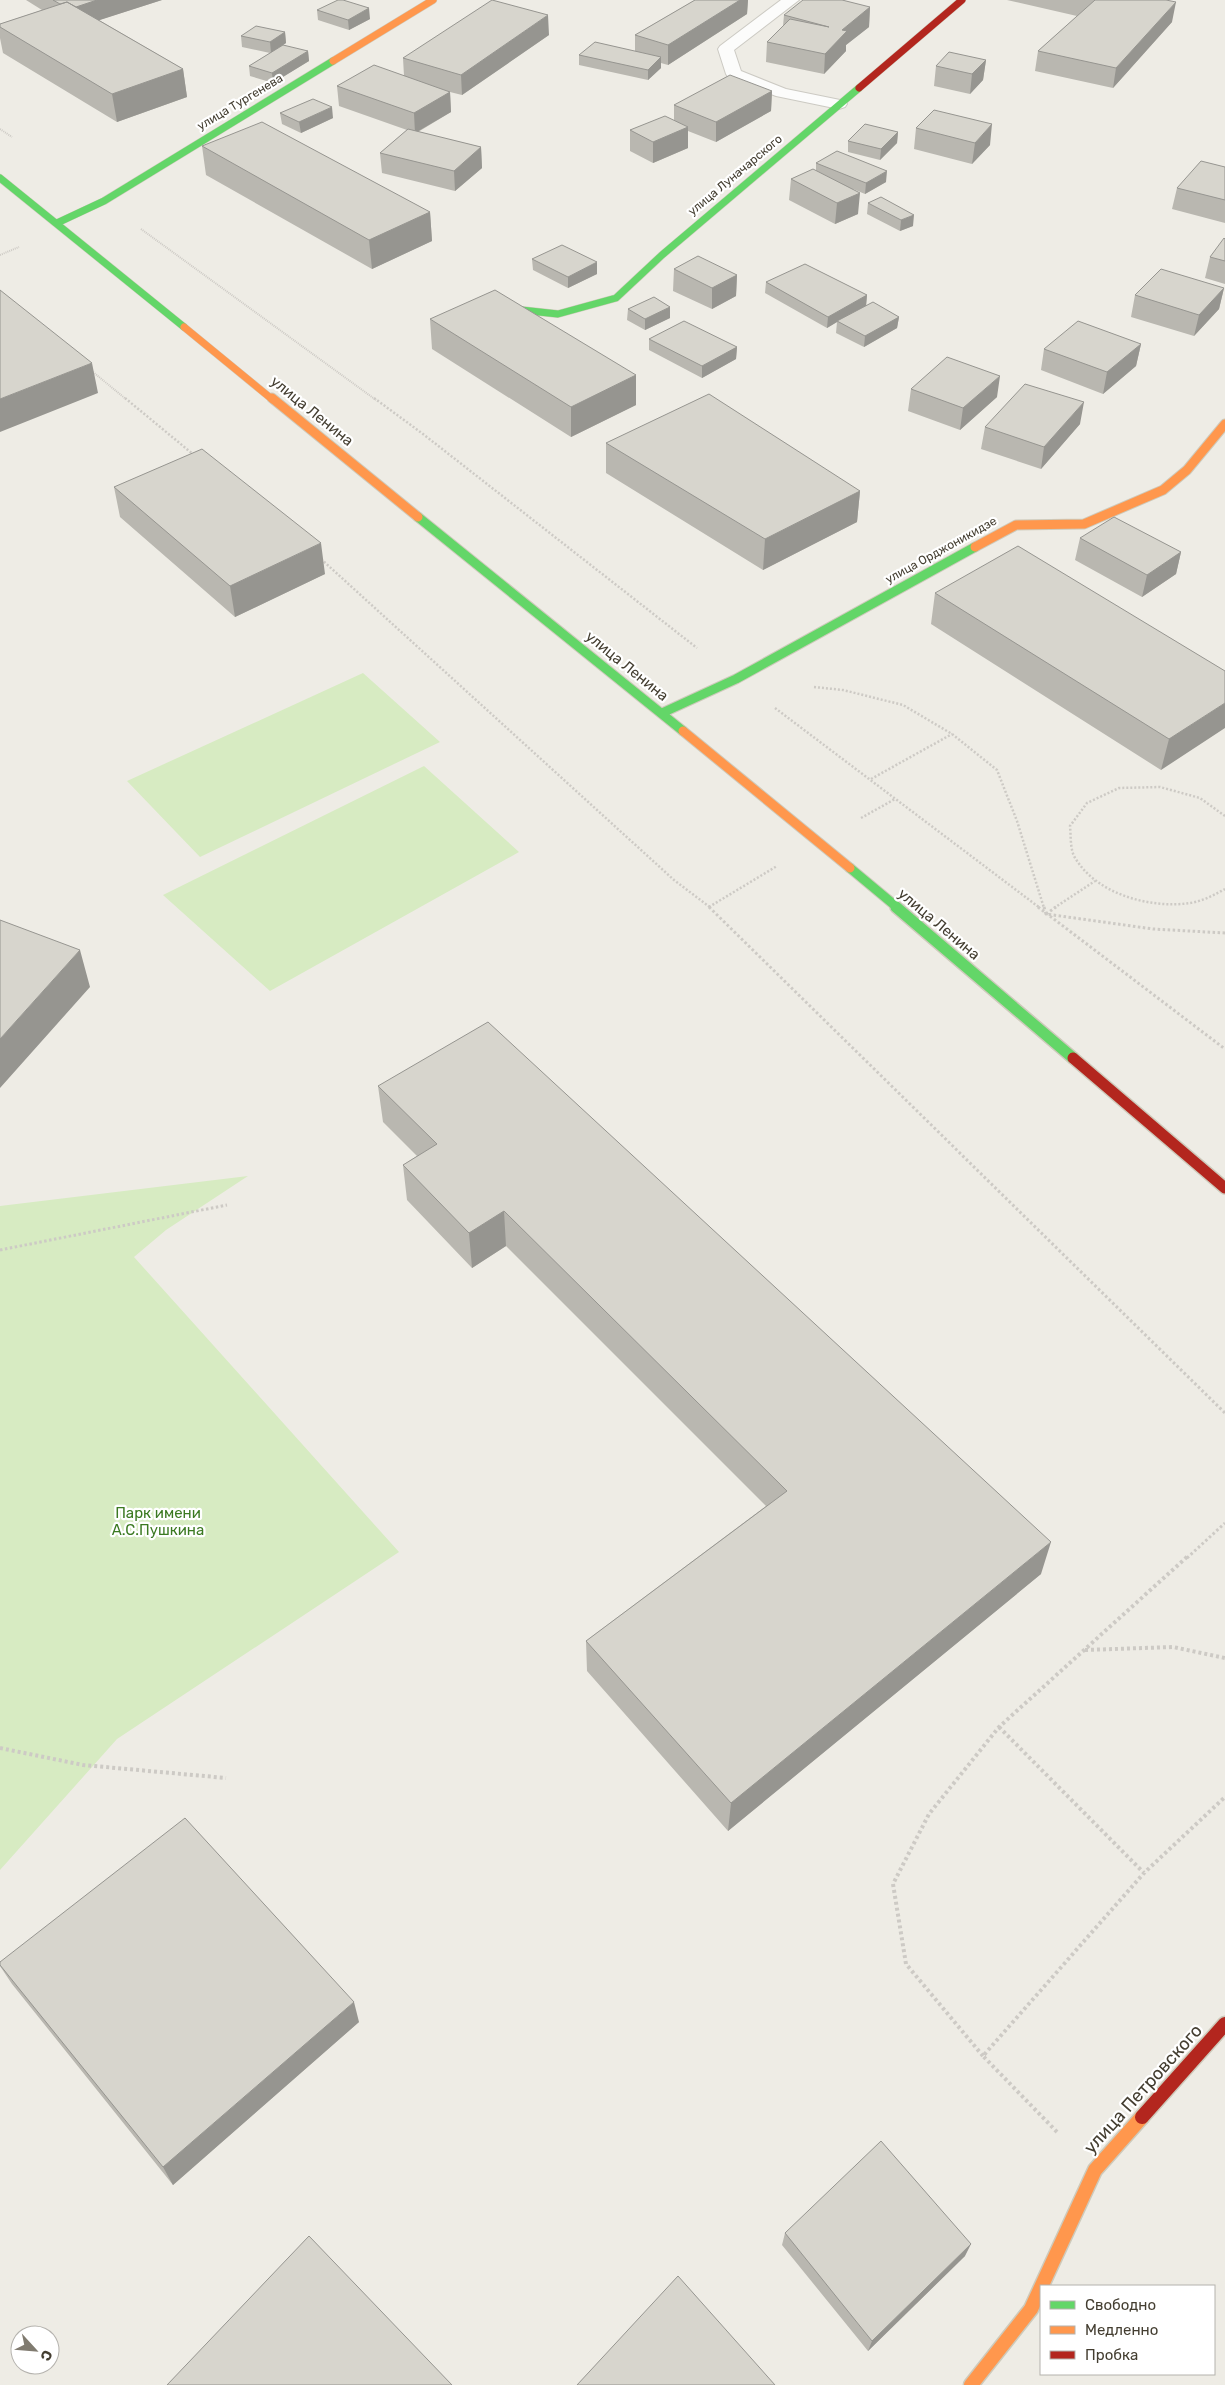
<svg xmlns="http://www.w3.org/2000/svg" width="1225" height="2385" font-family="Rubik,sans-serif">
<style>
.green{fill:#d7ebc2}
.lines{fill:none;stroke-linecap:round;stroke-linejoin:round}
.lane-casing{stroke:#cccac3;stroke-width:2}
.fast-far2-casing{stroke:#cecabb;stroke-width:8}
.fast-far1-casing{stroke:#cecabb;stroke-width:11}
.fast-casing{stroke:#cecabb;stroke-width:14}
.slow-far2-casing{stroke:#cecabb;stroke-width:8}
.slow-far1-casing{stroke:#cecabb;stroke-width:11}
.slow-casing{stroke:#cecabb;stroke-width:17}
.jam-far2-casing{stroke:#cecabb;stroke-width:8}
.jam-far1-casing{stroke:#cecabb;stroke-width:14}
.jam-casing{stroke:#cecabb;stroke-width:17}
.path-far3{stroke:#cdcac5;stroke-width:2;stroke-dasharray:1 1;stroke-linecap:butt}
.path-far2{stroke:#cdcac5;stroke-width:2.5;stroke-dasharray:2 2;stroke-linecap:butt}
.path-far1{stroke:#cdcac5;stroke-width:3;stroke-dasharray:2.5 2.5;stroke-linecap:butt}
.path{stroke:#cdcac5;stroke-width:4;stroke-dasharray:3 3;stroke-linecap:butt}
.lane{fill:#fcfcfb;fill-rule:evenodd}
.fast-far2{stroke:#63d668;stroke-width:7}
.fast-far1{stroke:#63d668;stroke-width:9}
.fast{stroke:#63d668;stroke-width:11}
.slow-far2{stroke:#ff974d;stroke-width:7}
.slow-far1{stroke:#ff974d;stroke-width:9}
.slow{stroke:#ff974d;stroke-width:14}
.jam-far2{stroke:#b3261e;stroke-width:7}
.jam-far1{stroke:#b3261e;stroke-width:11}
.jam{stroke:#b3261e;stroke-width:14}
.wall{fill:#b9b7b0}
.shaded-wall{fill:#969590}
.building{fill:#d7d5cd;stroke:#969590}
.labels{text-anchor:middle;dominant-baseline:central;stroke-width:4.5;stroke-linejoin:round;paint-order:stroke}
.far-street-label{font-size:12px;fill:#443e31;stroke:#fff}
.street-label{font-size:15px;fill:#443e31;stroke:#fff}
.park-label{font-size:15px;fill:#3b7921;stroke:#fff}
.near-street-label{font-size:18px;fill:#443e31;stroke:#fff}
</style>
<rect width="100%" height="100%" fill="#eeece5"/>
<path class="green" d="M363,673l77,69 -240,115 -73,-76z
M424,766l95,86 -249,139 -107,-96z
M248,1176l-82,54 -32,27 265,295 -282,187 -117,131v-664z"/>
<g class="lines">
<defs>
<path id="lane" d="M781,0h18l-65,50 7,21 45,18 59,12 2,3 -2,3 -6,2 -63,-13 -48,-19 -2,-3 -8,-25 2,-3z"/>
<path id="fast-far2" d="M0,178l184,149
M57,223l47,-22 229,-140
M502,308l56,6 58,-16 46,-43 197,-167"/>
<path id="fast-far1" d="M418,517l265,214
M662,713l74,-34 239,-132
M850,868l48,40"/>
<path id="fast" d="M896,907l177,151"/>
<path id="slow-far2" d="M333,61l100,-61
M184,327l89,73"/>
<path id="slow-far1" d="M272,398l146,119
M975,547l41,-22 68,-1 79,-34 24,-20 38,-46
M683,731l167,137"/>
<path id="slow" d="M971,2385l60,-76 64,-139 47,-53"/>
<path id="jam-far2" d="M859,88l103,-88"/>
<path id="jam-far1" d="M1073,1058l152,130"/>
<path id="jam" d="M1142,2117l83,-93"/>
</defs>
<use href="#lane" class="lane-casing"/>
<use href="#fast-far2" class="fast-far2-casing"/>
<use href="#fast-far1" class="fast-far1-casing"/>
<use href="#fast" class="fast-casing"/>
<use href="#slow-far2" class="slow-far2-casing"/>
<use href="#slow-far1" class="slow-far1-casing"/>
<use href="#slow" class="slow-casing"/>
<use href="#jam-far2" class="jam-far2-casing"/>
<use href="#jam-far1" class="jam-far1-casing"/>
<use href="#jam" class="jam-casing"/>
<path class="path-far3" d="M0,129l12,8
M141,229l235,171
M0,255l19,-8
M93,372l34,28"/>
<path class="path-far2" d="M125,398l69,57
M374,398l49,36 274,214
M321,559l353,321 37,28
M814,687l29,3 60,15 49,29 45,36 20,51 27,87
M775,708l265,200
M871,779l81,-45
M1225,816l-25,-18 -40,-11 -41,1 -32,15 -17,23c1,10 0,21 4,30 21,38 76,53 116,47 13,-2 24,-8 35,-14
M861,818l34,-19
M709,907l68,-41
M1054,908l41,-27"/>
<path class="path-far1" d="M709,907l516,506
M1038,907l187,142
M1044,907l2,7 107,15 72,4
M1046,914l10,-7
M0,1250l227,-45
M1187,1558l38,-35"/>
<path class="path" d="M1085,1650l88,-3 52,11
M999,1727l145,146
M0,1748l83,17 143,13
M983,2056l-77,-92 -13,-80 36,-70 70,-87 189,-171
M1057,2132l-74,-76 161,-183 81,-76"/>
<use href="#lane" class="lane"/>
<use href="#fast-far2" class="fast-far2"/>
<use href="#fast-far1" class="fast-far1"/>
<use href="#fast" class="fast"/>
<use href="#slow-far2" class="slow-far2"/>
<use href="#slow-far1" class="slow-far1"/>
<use href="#slow" class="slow"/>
<use href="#jam-far2" class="jam-far2"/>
<use href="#jam-far1" class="jam-far1"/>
<use href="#jam" class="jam"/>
</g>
<path class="wall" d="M26,0h136l-63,20 84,49 4,28 -70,25 -114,-69 -3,-15v-14l42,-14z
M695,0h53l-1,14 -79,51 -7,-2v5l-13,12 -69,-15v-10l56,-4v-16z
M1007,0h159l6,22 -59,66 -78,-17 3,-20 39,-35z
M870,7l-1,20 -23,18v6l-22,23 -58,-12 1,-20 16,-16 1,-11z
M317,10l53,9 -21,11 -31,-10z
M285,32l1,11 -8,5 30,3 1,10 -36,22 -23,-7 -1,-10 21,-13 -28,-6 -1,-11z
M549,35l-87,60 -12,-3 1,20 -33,20 63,15 1,21 -27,23 -73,-18 -2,-20 27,-23 -68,-24 -2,-20 67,-10 -1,-18z
M986,60l-3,20 -13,14 -36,-8 2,-20z
M772,91l-1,20 -55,31 -28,-11v17l-35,15 -23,-12v-21l44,-10v-15z
M280,113l53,5 -32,15 -19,-9z
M916,128l74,17 -18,19 -58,-15z
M898,132l-1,11 -17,17 -32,-8v-11z
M202,146l228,66 2,29 -60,28 -166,-94z
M816,163l70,19 -21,12 -12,-5 5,25 -23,10 -46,-24 2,-21 25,-9z
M1225,167v56l-53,-14 5,-21z
M868,203l45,23 -13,5 -33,-17z
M1225,239v45l-20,-6 5,-21z
M532,259l65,15 -29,14 -35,-18z
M674,269l63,6 -1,21 -24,13 -39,-18z
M766,282l101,13 -1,11 33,11 -2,11 -33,19 -28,-14 1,-11 -10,6 -62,-35z
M1224,288l-5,21 -25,27 -63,-19 4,-22z
M670,307v11l-25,12 -18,-10 1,-11z
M430,319l206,56v30l-65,32 -139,-88z
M649,339l88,8 -1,12 -34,19 -53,-28z
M1141,344l-5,22 -33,28 -62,-24 3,-21z
M911,389l86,8 -37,33 -52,-19z
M1080,424l-39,45 -60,-20 4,-22z
M606,443l254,48 -3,31 -94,48 -157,-97z
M114,487l211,87 -90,43 -115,-100z
M1080,538l101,14 -5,22 -34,23 -67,-37z
M935,593l290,78 -64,99 -230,-146z
M378,1086l663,488 -313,257 -141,-160 -1,-30 180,-135 -260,-260 -34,22 -65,-68 -4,-35 14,-9 -34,-34z
M0,1966l359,56 -186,163 -161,-201z
M785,2233l180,23 -97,95 -86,-106z"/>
<path class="shaded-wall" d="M97,0h65l-90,29 -4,-20z
M740,0h8l-1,14 -79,51v-20z
M1176,2l-4,20 -59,66 3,-20z
M870,7l-1,20 -23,18v6l-22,23 1,-20 17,-24z
M369,8l1,11 -21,11 -1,-10z
M548,15l1,20 -87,60 -1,-20z
M285,32l1,11 -15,10 -1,-11z
M308,51l1,10 -36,22 -1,-10z
M661,57v11l-13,12v-10z
M986,60l-3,20 -13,14 2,-20z
M183,69l4,28 -70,25 -5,-28z
M772,91l-1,20 -55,31v-20z
M450,92l1,20 -36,21 -1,-20z
M332,107l1,11 -32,15 -2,-11z
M992,124l-2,21 -18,19 3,-21z
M688,127v21l-35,15v-21z
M898,132l-1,11 -17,17 1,-11z
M481,147l1,21 -27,23 -1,-20z
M887,171l-1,11 -21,12 1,-11z
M860,193l-2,21 -23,10 2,-21z
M430,212l2,29 -60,28 -3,-29z
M914,215l-1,11 -13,5 1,-11z
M597,262v12l-29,14v-11z
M737,275l-1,21 -24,13v-21z
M1224,288l-5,21 -25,27 5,-21z
M867,295l-1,11 -29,15v1l-10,6 1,-11z
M670,307v11l-25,12v-11z
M899,317l-2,11 -33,19 1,-11z
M1141,344l-5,22 -33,28 4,-22z
M737,347l-1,12 -34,19v-12z
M92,363l6,30 -98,39v-33z
M636,375v30l-65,32v-30z
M1000,376l-3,21 -37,33 3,-22z
M1084,402l-4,22 -39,45 3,-22z
M860,491l-3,31 -94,48 2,-31z
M321,543l4,31 -90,43 -5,-31z
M1181,552l-5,22 -34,23 5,-22z
M1225,703v25l-64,42 8,-31z
M80,950l10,37 -90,101v-49z
M504,1211l2,35 -34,22 -3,-35z
M1051,1542l-10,32 -313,257 3,-28z
M354,2002l5,20 -186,163 -10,-18z
M971,2244l-6,12 -97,95 4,-10z"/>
<path class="building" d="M53,0h44l-21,7 -9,-5 -7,2z
M338,0h5l26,8 -21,12 -31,-10z
M492,0l56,15 -87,60 -58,-17z
M695,0h45l-72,45 -33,-10z
M803,0h39l28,7 -28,23 5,1 -22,23 -58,-12 23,-23 39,8 -45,-12z
M1095,0h71l10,2 -60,66 -78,-17z
M67,2l116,67 -71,25 -112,-67v-3z
M256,26l29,6 -15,10 -29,-6z
M595,42l66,15 -13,13 -69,-15z
M283,45l25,6 -36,22 -23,-7z
M949,52l37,8 -14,14 -36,-8z
M374,65l76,27 -36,21 -77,-27z
M730,75l42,16 -56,31 -42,-17z
M313,99l19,8 -33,15 -19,-9z
M934,110l58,14 -17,19 -59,-15z
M665,116l23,11 -35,15 -23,-12z
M262,122l168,90 -61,28 -167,-94z
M865,124l33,8 -17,17 -33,-8z
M408,129l73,18 -27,24 -74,-18z
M837,151l50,20 -21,12 -50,-20z
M1201,161l24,6v33l-48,-12z
M813,169l47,24 -23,10 -46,-24z
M881,197l33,18 -13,5 -33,-17z
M1224,238l1,1v22l-15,-4z
M562,245l35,17 -29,15 -36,-18z
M698,256l39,19 -25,13 -38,-19z
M805,264l62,31 -39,22 -62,-35z
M1161,269l63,19 -25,27 -64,-20z
M0,290l92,73 -92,36z
M495,290l141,85 -65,32 -141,-88z
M654,297l16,10 -25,12 -17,-10z
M873,302l26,15 -34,19 -28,-15z
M684,321l53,26 -35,19 -53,-27z
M1078,321l63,23 -34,28 -63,-23z
M947,357l53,19 -37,32 -52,-19z
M1025,384l59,18 -40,45 -59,-20z
M709,394l151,97 -95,48 -159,-96z
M202,449l119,94 -91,43 -116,-99z
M1114,517l67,35 -34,23 -67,-37z
M1018,546l207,125v32l-56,36 -234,-146z
M0,920l80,30 -80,89z
M488,1022l563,520 -320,261 -145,-162 201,-150 -283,-280 -35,22 -66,-68 34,-21 -59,-58z
M185,1818l169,184 -191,165 -163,-202v-3z
M881,2141l90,103 -99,97 -87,-108z
M309,2236l143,149h-285z
M678,2276l97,109h-198z"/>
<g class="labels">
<g class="far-street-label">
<text transform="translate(240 102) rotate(-31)">улица Тургенева</text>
<text transform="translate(735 175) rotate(-40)">улица Луначарского</text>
<text transform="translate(941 550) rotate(-29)">улица Орджоникидзе</text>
</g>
<g class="street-label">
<text transform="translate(312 411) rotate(39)">улица Ленина</text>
<text transform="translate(627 666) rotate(39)">улица Ленина</text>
<text transform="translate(939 924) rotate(40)">улица Ленина</text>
</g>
<g class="park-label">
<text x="158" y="1513">Парк имени<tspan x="158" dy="17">А.С.Пушкина</tspan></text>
</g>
<g class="near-street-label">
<text transform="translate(1143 2089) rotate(-48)">улица Петровского</text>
</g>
</g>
<rect x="1040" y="2285" width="175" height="90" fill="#ffffff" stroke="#b4b2ad"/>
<rect x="1050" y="2301" width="25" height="8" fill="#63d668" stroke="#b4b2ad"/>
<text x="1085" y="2310" font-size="15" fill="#443e31">Свободно</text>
<rect x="1050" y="2326" width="25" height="8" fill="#ff974d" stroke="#b4b2ad"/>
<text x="1085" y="2335" font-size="15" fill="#443e31">Медленно</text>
<rect x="1050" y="2351" width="25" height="8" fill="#b3261e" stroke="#b4b2ad"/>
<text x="1085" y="2360" font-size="15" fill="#443e31">Пробка</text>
<g transform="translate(35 2350) rotate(116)"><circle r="24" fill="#ffffff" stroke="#b4b2ad"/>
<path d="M0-4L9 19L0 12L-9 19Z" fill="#807b70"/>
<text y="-8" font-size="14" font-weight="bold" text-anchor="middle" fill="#443e31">С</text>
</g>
</svg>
